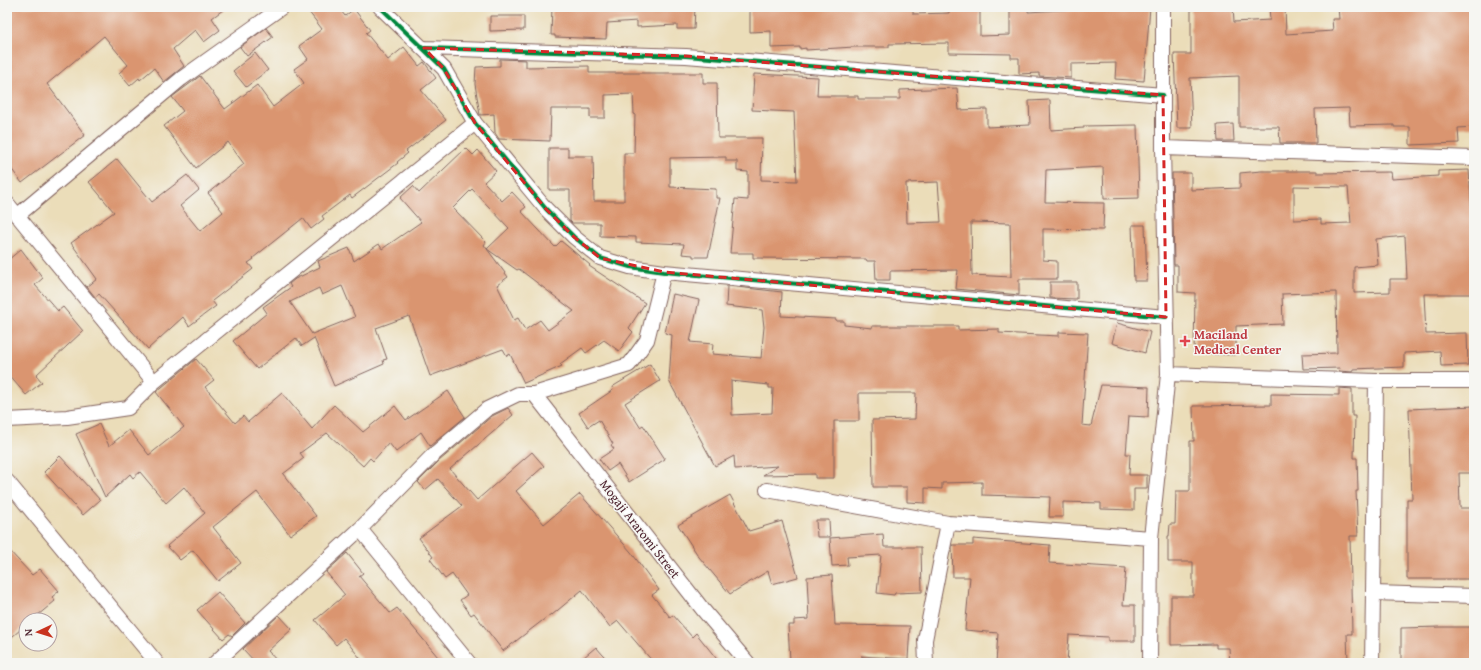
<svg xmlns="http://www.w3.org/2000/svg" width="1481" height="670" font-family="'Gentium Book Plus',serif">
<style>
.building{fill:#da956f;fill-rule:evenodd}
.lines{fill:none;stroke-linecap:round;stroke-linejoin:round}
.minor-casing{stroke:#82625d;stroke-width:16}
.minor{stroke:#fff;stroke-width:14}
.cycleway-casing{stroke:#f6f6f2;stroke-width:6}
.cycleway{stroke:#00873e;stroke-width:4}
.marked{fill:none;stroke:#d62828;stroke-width:3;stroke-dasharray:8 5;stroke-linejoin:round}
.health-dot{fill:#e0444e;stroke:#f6f6f2;stroke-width:1.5}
.labels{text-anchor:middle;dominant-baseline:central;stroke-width:3;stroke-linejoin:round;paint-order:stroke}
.health-label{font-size:13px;font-weight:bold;fill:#be3a42;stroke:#f6f6f2;text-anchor:start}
.street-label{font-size:13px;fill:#4a1f2b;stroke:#f6f6f2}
</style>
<rect width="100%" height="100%" fill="#f6f6f2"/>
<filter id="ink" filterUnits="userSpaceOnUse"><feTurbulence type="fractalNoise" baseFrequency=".025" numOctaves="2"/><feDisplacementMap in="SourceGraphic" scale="8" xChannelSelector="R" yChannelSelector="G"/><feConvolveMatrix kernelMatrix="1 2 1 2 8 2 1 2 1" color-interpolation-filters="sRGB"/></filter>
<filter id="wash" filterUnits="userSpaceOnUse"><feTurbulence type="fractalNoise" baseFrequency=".012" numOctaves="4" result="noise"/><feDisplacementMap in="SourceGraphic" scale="16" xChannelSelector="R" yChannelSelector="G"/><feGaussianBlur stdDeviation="0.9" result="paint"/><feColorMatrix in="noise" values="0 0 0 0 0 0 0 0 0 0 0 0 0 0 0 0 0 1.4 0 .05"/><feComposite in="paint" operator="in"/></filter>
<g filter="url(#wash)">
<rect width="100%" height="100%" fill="#ebddb9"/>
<g id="blocks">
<path class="building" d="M7,7h220l-15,11 8,12 -16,12 -9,-12 -22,19 11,17 -20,16 -10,-14 -14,12 -1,-2 -9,8 -11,-13 9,-8 -24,-29 -57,48 38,51 -63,48 -15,-20z
M305,7h33l7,9 9,-7 16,21 -4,3 22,27 16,-13 15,19 5,-4 12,16 -15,12 25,30 -40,31 2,2 -11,9 1,1 -46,35 -2,-3 -28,21 2,3 -13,10 -8,-11 -50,40 1,1 -6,4 5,6 -41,32 4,5 -27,20 -6,-9 -35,32 -49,-55 -4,3 -8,-10 10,-8 -26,-36 43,-31 -25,-30 28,-23 35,43 35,-27 12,15 -19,16 20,25 23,-19 -15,-19 36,-29 -16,-22 -32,26 -32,-42 19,-15 -11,-14 28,-21 25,33 32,-24 16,22 31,-24 -10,-14 14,-10 -9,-13 23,-17z
M552,7h143l-1,22h-17v-4l-40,2v-6l-30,2 -1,16 -51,-2v-2h-4z
M750,7h163v7l36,-1v-6h31v29l30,-1v-28h18v5l50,-3v-2h72l-6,74 -29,-2 1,-16 -45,1v14l-32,-2v-3l-20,1v-16h-8v-4l-62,-1v-10l-60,1v3h-35l-48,3v-2l-6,1v-2l-29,1v-17l-21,1z
M1191,7h42l1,15 36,-2 -1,-13h16l1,27 47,-3 -1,-12h7l-1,-12h136v17l-4,1 3,102 -15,1 1,15 -49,2v-18h-16v-2l-44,1 -1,-18 -34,1 1,34h-36l-1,-16h-40v-51l-49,2 2,50h-15l-3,-74h17z
M490,16h34v14l-34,1z
M266,28l7,9 -26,19 -7,-9z
M255,53l13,17 -22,17 -13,-16z
M500,59l26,1v7l63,-1v7h114v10h14l1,55h44l-1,42 36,1 -3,-69 -42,-2 2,-36 64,3 -1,19h41v3h42v-9l57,-2 2,22 28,-1v18l43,-2 -1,-24 21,-1 1,30 33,-2v-2l53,-1 2,73 -35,1 -1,-32 -57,3 -1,32 59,1 -1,27 -60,-1v31l14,1v18h-38v16l-10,-1 -53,-5 2,-19 -68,1v9h-14l-1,-19h-8l-1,-2 -113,-1v-5h-23l5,-54 13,1v-28l-11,-1v-10h-11v-4l-56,1v29l46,2v9h4l-12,59h-15v-2l-11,-1 2,-10 -48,-2v-5l-36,-1v-13h-28l-2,-2v-31h-21v-42h19v8h25l1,45h30v-48h10l1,-39h-1l-1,-20 -28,1v23h-15v-9h-39l-1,32 -51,-2 -4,-6 -1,-19 -14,1 -5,-31 1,-17 24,-1zM938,182l3,40 -34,1 -1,-40zM971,222l39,1 1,54 -39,-2z
M1233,124l1,17h-16l-1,-16z
M466,148l7,7 5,-5 18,21 -12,11 18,19 10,-9 14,15 -5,4 34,36 6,-6 29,24 -1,1 56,37 -16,25 4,4 -14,19 -15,-11 -18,13 -4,-5 -22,16 2,2 -38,17 -14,-29 -3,2 -4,-7 -73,27 -21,-60 -33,12 11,31 -4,1 1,4 -50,22 -20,-48 -12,8 -6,-8 -39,31 -24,-28 34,-28 -4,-6 28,-20 -2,-3 6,-5 25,-12 -2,-6 31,-13 5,13 25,-17 3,5 39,-27 -21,-24 13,-12 6,7zM472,189l37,39 -22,21 30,21 2,-1 55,42 -26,19 -8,-10 -15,10 -7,-12 -4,2 -17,-35 11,-8 -24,-32 2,-3 -33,-34zM342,286l13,31 -43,17 -22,-32 29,-14 3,7z
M1469,170l5,73v51h-50l2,40 41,-1 1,32 -27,1 -1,-15 -36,2v14l-51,2 -1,3 -13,-1 1,-3 -37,1 -1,-15 35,-1 -1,-61 -54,2 1,30 -47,2v29l-42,-1 1,-61 -17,-1v-27h-4l-2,-92h19v17l49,-2v-15l21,-2h56v2l74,-1 1,7 46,-3v-5zM1294,186l54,1 3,36 -30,1v-5l-27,1zM1405,236l2,43h-17v13l-36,1v-26l24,-2 -2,-26z
M1132,225h13l2,56h-13z
M21,249l22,29 -8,7 23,26 5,-4 20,24 -47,44 6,7 -16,13 -19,-22v-112z
M1050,282h27v17l-27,-1z
M727,286l55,6 -1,24 55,3v2h8v4l28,3v-2h86v4l41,-1v4l60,3v-4l29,1 -6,92 9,1 10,-41 48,2 -1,30 -19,-1 -3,38h4l-1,21h18v14h-13v21l-33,-1v-6l-38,-1v15h-14l1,-20 -68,-2v-13l-40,1v6l-17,-1v15l-18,-1v-15h-34l-1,-67 43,-1 1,-26h-57v28h-25v57h-19v-4l-52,1 15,-9 -43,3 -1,-13 -19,10 -46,-85 3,-46 -7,-2 8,-39 26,6 -9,42 23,2 -1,10 49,4 3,-31 -2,-17 -36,-4zM731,381l38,4v3h4l-1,25 -40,2z
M1117,323l33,9 -5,21 -33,-10z
M196,359l18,21 -9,7 30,36 8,-7 5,6 34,-29 30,36 22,-24 29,27 32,-26 11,14 42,-29 17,26 -35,29 -9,-14 -25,20 -7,-9 -16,18 -3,-3 -7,8 -36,-33 -27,20 4,5 -21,16 33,42 -26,19 -33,-43 -44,35 28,36 -23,18 -25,-31 -13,10 -13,-14 38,-33 -21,-26 -18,16 -26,-31 -7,6 -3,-4 -25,23 -29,-63 23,-10 10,22 20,-16 20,25 35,-28 -28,-35z
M650,364l10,17 -35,22 15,24 3,-2 22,34 -36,23 -11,-18 -10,7 -9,-12 15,-10 -3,-4 2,-1 -14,-24 -11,7 -9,-14 34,-23 -1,-3z
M1339,388l13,1v27h3l-1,42h3l1,33h-2l2,45h-8l2,98h-5l1,29h-118l-1,-15h-13v-4l-45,1v-49h22v-34h-25v-26h1l1,-12h5l1,-33h14v-50h4l-1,-35 78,-1v-11l68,1z
M1474,406v67h-15l1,35h14v71h-67v-80h5l-3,-90z
M508,408l5,7 -63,54 27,31 55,-48 12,14 -28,25 28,33 36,-30 51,58 28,38 -7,5 18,22 3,-2 19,22 4,-4 24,30h-66l-36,-42 -8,6 -28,-37 -30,25 -1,-1 -48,37 -29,-38 -3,2 -11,-15 7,-5 -15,-21 -7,5 -15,-20 3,-2 -14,-19 43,-32 -24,-27 -13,11 -7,-8 21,-21 53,-45z
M60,456l40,44 -17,15 -39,-43z
M730,495l19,36 33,-10 16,56 -26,7 -4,-13 -38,23 -31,-37 -21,-32z
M816,520h13l1,17h-13z
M883,534l1,13h37l1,45 -27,1 -1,2 -17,-2 4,-38 -34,2 1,8 -16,1 -2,-28z
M973,539l77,6 -1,18 77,5 -3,37h12v36h-27v-4l-39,-2 -2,28h-71l2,-30 -33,-3 5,-53h-17l-1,-32h21z
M7,548l25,27 8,-6 19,22 -7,6 3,4 -23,19h-6v5l-19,16z
M347,553l16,20 -4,3 31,37 7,-5 46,55h-79l-20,-25 -8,7 -21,-25 30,-25 -19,-23z
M832,575l3,50 75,1 -2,33 -47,-3 11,7h-58l3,-3 -27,1 -2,-36h6v-5l15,-1 -2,-42z
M218,592l27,31 -13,13 -3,-2 -6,5 -26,-29z
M279,615l13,14 -24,22 11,12h-23l-13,-14z
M1441,627h33v36h-73v-35z
M596,647l14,16h-33z"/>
</g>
</g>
<g filter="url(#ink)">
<use href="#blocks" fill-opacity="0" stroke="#82625d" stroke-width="1"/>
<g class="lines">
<defs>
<path id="minor" d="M380,7l64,62 31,54 71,86 28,28 26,21 30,9 34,5 502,45
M424,48l262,8 477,39
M1163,148l311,10
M7,203l147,179
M17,216l164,-137 101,-72
M1168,374l208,7h98
M534,394l170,217 44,52
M7,420l60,-3 61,-9 26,-26 321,-259
M7,481l150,182
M767,490l181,33 203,15
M360,529l109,134
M1373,593l101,3
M215,663l145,-134 73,-74 54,-46 31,-15h16l95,-29 18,-25 17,-68
M926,663l-1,-23 23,-117
M1150,663l1,-125 17,-164 -5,-226v-141
M1372,663l4,-282"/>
</defs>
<use href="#minor" class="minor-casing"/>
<use href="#minor" class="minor"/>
<defs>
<path id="cycleway" d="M380,7l64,62 31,54 71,86 28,28 26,21 30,9 34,5 502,45
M424,48l262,8 477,39"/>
</defs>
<use href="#cycleway" class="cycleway-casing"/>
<use href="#cycleway" class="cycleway"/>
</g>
</g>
<path class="marked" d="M424,48l262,8 477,39 3,222 -502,-45 -64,-14 -26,-21 -28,-28 -71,-86 -31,-54z"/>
<path class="health-dot" d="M1183 335h4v4h4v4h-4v4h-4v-4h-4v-4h4z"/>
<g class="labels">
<g class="health-label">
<text x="1194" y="334">Maciland<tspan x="1194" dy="15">Medical Center</tspan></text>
</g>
<g class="street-label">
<text transform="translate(640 529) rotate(52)">Mogaji Araromi Street</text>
</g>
</g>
<rect width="1481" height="670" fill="none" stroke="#f6f6f2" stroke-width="24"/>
<g transform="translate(38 632) rotate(266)"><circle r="19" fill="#f6f6f2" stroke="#b1a0a2"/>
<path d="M0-3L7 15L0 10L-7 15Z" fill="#c8321e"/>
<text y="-6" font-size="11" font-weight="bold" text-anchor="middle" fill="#4a1f2b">N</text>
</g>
</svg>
